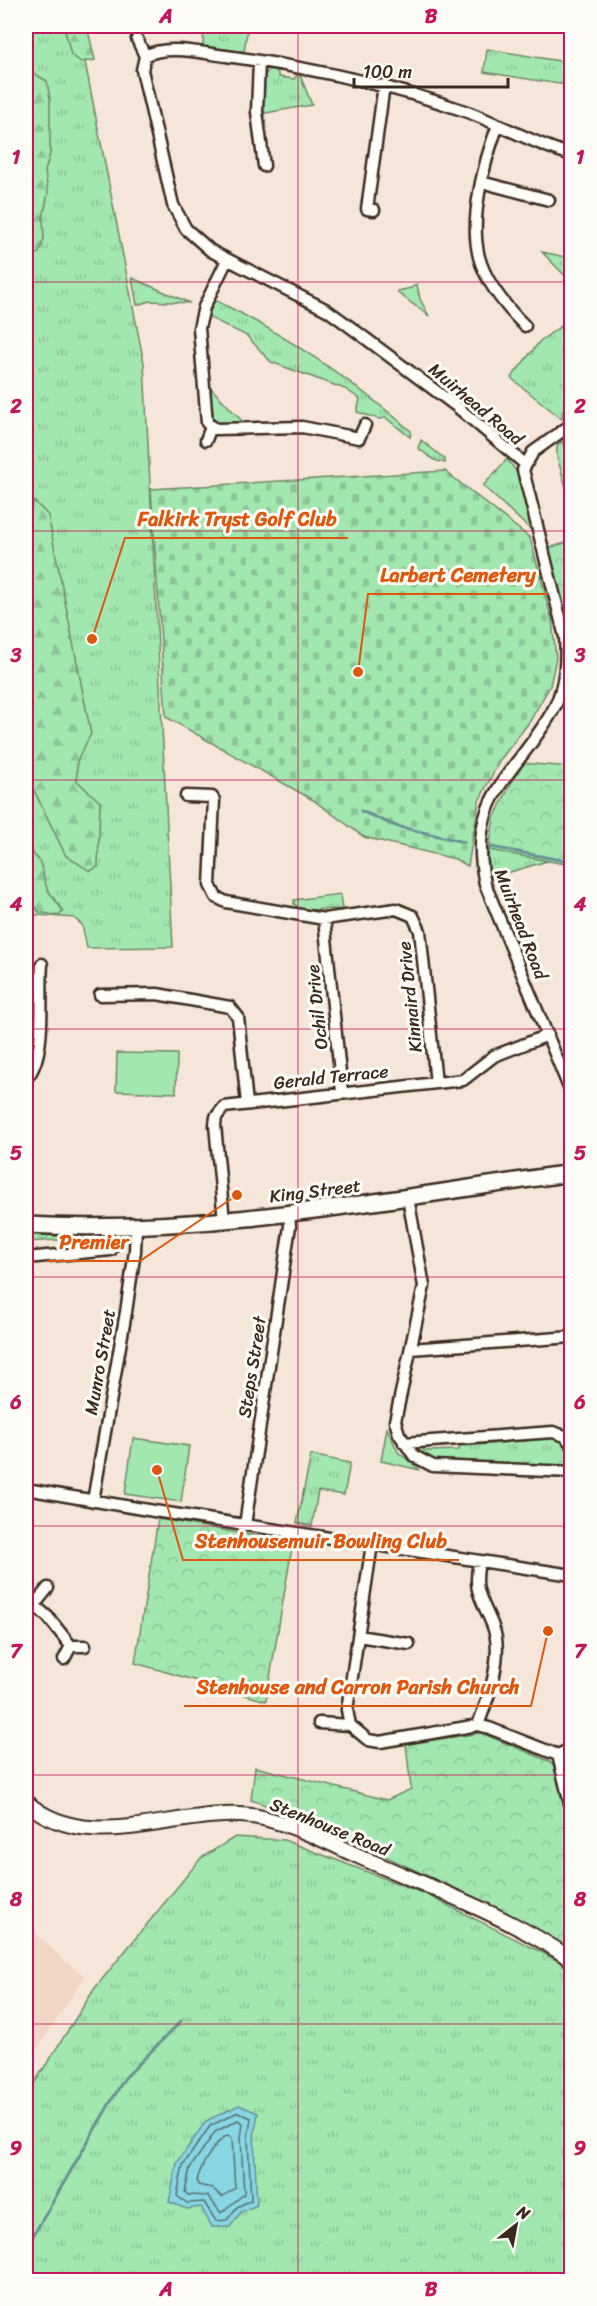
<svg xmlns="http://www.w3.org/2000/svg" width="597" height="2306" font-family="Sriracha,sans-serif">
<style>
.built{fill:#f1d6c5}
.grass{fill:url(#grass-tufts);stroke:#6e8867;stroke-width:1.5}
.forest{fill:url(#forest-firs);stroke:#6e8867;stroke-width:1.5}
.cemetery{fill:url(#cemetery-stones);stroke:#6e8867;stroke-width:1.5}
.park{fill:url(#park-crowns);stroke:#6e8867;stroke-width:1.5}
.pitch{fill:#a2e6b0;stroke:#6e8867;stroke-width:1.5}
.water{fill:#87d6e3;stroke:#699194;stroke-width:1.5}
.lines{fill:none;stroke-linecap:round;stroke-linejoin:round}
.shore{stroke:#596f6d;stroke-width:1.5}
.stream{stroke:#699194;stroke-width:3}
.minor-casing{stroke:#3b2a1e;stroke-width:15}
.tertiary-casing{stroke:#3b2a1e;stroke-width:18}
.secondary-casing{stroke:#3b2a1e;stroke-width:20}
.minor{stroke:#fdfcf7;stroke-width:10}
.tertiary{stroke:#fdfcf7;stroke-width:14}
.secondary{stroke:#fdfcf7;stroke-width:15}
.grid{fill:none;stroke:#c2185b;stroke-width:1.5;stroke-opacity:0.55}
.labels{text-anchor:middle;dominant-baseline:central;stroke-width:6;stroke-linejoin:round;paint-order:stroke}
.street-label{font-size:18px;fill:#3b2a1e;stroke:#fdfcf7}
.leader{fill:none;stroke:#df570d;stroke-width:2}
.callout-dot{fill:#df570d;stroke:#fdfcf7;stroke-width:2}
.callout-label{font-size:20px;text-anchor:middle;font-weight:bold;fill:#df570d;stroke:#fdfcf7;stroke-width:6;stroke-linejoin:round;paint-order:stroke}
.neatline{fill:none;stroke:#c2185b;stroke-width:2}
.grid-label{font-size:20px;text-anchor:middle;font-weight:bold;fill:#c2185b}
</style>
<defs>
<pattern id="grass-tufts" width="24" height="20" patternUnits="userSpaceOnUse" patternTransform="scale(1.5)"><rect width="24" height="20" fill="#a2e6b0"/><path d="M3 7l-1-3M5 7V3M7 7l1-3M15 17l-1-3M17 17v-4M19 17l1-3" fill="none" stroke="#8cc597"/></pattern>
<pattern id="forest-firs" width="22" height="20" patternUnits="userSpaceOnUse" patternTransform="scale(1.5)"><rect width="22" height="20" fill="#a2e6b0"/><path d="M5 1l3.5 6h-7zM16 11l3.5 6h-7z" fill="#8cc597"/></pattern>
<pattern id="cemetery-stones" width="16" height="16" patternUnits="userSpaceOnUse" patternTransform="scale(1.5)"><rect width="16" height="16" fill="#a2e6b0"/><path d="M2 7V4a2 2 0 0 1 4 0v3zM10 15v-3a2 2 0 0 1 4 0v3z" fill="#8cc597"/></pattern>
<pattern id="park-crowns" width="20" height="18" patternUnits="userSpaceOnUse" patternTransform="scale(1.5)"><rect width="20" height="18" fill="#a2e6b0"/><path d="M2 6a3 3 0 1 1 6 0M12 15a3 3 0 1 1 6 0" fill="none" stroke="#8cc597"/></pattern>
</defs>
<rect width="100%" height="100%" fill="#f6e6da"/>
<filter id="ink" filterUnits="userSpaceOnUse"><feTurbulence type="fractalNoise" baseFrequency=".0167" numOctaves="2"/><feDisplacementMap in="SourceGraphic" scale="12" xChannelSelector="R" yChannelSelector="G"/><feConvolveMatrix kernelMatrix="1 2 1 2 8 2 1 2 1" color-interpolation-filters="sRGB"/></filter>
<g filter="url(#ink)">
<path class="built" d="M26,1924l36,35 23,17 -59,91z"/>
<path class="grass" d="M26,26h52l66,337 29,584 -86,1 -5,-23 -8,-7 -48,-4z
M204,26h44l-4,26 -41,-5z
M487,49l84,14v13l-4,-1 -2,10 -81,-13z
M270,69l7,2 2,6 15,2 5,-6 13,32 -46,8 -5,-3 1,-32z
M542,252l29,6v24z
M132,278l58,25 -40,-2 -13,4z
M417,284l3,15 9,17 -31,-23v-2l13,-3z
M215,300c71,35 136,79 196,131l-1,6 -24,-19 -7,1 -22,-7 3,-13 -15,-10 -74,-27 -24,-26 -39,-19z
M571,319v44l-9,56 -51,-41 29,-37z
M209,386l35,37 -22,2 -9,-6z
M421,440l24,19v4l-11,-3 -16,-12z
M563,441l8,33v30l-14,-47v-12z
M507,459l9,12 18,58 -3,1 -48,-44z
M516,847l31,14 -57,17 -3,-14 2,-14z
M340,894l2,15 -40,1 -8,-6v-4z
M26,1234l63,4 -63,4z
M387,1428l11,24 22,18 -39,-9z
M547,1435c19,1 24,15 24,31l-135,-3 -16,-6 -7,-9 10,-4 1,7 35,-1v-8l7,4 78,-7z
M311,1455l39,8 -6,32 -26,-4 -6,35 -15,-3z
M235,1837l49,3 141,54 132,66 14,11v309h-545v-184l69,-108 106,-130z"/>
<path class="forest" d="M64,26h23l8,34 -14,2 -10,-7z
M26,69l21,12 3,18v55l-5,17 3,22 -5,25 1,21 -5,14 -13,4z
M34,501l14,14 43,219 -14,27v20l23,21 -2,65 -8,4 -24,-15 -36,-74 -4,-22v-32l3,-11 -3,-5v-190z
M26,845l14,17 7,27 16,22 -4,5 -20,-4 -13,-19z"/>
<path class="cemetery" d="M445,471l85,67 22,82 4,38 -6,28 -20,35 -30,39 -21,41 -11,65 -13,-7 -91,-22 -51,-37 -147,-83 -15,-228z"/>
<path class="park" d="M571,541v66l-7,2 -15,-61z
M521,763l50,4v98l-82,-15 5,-32z
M158,1519l135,23 -27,159 -131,-38z
M481,1733l68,28c28,24 22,154 22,192 -50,-36 -109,-61 -165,-87 -51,-23 -101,-48 -155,-66l4,-33 132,33 24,-11 -5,-45z"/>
<path class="pitch" d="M117,1053l60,1 -1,39 -60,-2z
M133,1438l56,8 -8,56 -56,-8z"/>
<path class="water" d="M239,2105l19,8 -4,24 3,68 -16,7 -11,15h-18l-11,-20 -14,2 -18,-7 8,-39 29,-42z"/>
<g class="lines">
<path class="shore" d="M238,2112l13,6 -3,20 3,62 -14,7 -10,13 -11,1 -12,-19 -17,1 -10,-7 6,-31 27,-39z
M238,2120l5,3 -2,15 3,56 -23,19 -13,-17 -20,-1 -3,-3 5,-24 25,-36z
M228,2135l4,3 3,50 -13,9 -10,-9 -14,-3 -1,-4c3,-14 17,-39 31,-46z"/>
<path class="stream" d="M361,811l35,15 68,16
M491,847l81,15
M26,2248l98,-169 57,-58"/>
<defs>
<path id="minor" d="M137,39l8,17 -3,14 31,135 13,24 25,22 116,59 18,13 111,83 69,58
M145,56c21,-12 57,-3 81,0 81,11 158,27 236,54 37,13 71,34 110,45
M259,61l-2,51 7,54
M498,125c-14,37 -29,93 -19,132 7,26 27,50 46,69
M481,182l68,18
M374,210l-7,-1 17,-124
M227,260l-23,47 -5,21 8,95 9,6 86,-2 57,11 6,-13
M572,424l-39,28 -10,18 42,167c2,26 0,52 -13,75 -37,64 -86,85 -67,172l87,211
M206,440l5,-13
M186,796l26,1 2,3 -4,85 6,12 10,5 98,17 72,-10 17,7 7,15 16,152
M324,919l18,173
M26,979l15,1
M100,995l57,-1 73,13 8,10 9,87
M26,1079c22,-25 13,-82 16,-115
M408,1198l16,88 -29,135 4,13 15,22 19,10 139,6
M224,1221l-9,-96 1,-8 8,-10 239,-27 31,-24 54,-21
M26,1258l85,-8
M411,1349l161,-12
M404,1443l149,-11 12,4 7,9
M26,1489l128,22 418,64
M93,1501l33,-189 9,-61 1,-23
M245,1525l45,-299 -1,-12
M26,1598l22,19 23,29h14
M35,1604l13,-16
M358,1636l51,8
M64,1659l7,-13
M319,1723l31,2 18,15 12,2 98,-17 11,3 69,27 14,57
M350,1725l-3,-15 25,-166
M478,1725c11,-29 27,-71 14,-101 -11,-27 -19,-32 -13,-62
M558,1755l14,-7"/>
<path id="tertiary" d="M26,1802c67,59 159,-1 237,16 38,9 74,29 109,44 67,29 140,56 200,98"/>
<path id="secondary" d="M26,1225c184,10 364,-27 546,-52"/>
</defs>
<use href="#minor" class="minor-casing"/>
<use href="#tertiary" class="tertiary-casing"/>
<use href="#secondary" class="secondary-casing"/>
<use href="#minor" class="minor"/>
<use href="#tertiary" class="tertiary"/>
<use href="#secondary" class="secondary"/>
</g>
</g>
<path class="grid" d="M298,26v2254M26,282h546M26,531h546M26,780h546M26,1029h546M26,1277h546M26,1526h546M26,1775h546M26,2024h546"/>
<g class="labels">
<g class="street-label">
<text transform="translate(476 404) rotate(40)">Muirhead Road</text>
<text transform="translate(521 924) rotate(69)">Muirhead Road</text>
<text transform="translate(410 997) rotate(-96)">Kinnaird Drive</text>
<text transform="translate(317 1007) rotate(-96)">Ochil Drive</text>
<text transform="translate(331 1077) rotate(-6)">Gerald Terrace</text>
<text transform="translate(315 1191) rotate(-7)">King Street</text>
<text transform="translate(100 1362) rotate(-80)">Munro Street</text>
<text transform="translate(252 1367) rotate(-81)">Steps Street</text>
<text transform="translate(330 1827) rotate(22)">Stenhouse Road</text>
</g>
</g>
<path class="leader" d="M92 639L125 538H348M358 672L368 594H548M237 1195L140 1261H47M157 1470L183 1560H459M548 1631L531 1706H184"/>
<g class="callout-dot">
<circle cx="92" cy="639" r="6"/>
<circle cx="358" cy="672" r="6"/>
<circle cx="237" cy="1195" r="6"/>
<circle cx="157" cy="1470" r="6"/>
<circle cx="548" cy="1631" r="6"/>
</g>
<g class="callout-label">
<text x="237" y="526">Falkirk Tryst Golf Club</text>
<text x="458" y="582">Larbert Cemetery</text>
<text x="94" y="1249">Premier</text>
<text x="321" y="1548">Stenhousemuir Bowling Club</text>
<text x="358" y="1694">Stenhouse and Carron Parish Church</text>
</g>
<rect width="597" height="2306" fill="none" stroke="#fdfcf7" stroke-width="66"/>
<g transform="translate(516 2225) rotate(31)" stroke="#fdfcf7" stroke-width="4.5" paint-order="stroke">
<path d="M0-4.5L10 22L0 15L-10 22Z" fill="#3b2a1e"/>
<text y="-9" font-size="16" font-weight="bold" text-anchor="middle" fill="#3b2a1e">N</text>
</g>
<path d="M354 78v9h154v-9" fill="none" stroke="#3b2a1e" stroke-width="3"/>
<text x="363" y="78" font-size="18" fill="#3b2a1e" stroke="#fdfcf7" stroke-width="4.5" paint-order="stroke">100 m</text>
<rect x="33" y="33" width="531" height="2240" class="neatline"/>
<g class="grid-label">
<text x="166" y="23">A</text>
<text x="431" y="23">B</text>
<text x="16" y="164">1</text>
<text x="580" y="164">1</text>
<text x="16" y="413">2</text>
<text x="580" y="413">2</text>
<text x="16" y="662">3</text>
<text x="580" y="662">3</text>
<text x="16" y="911">4</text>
<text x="580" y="911">4</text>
<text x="16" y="1160">5</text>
<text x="580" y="1160">5</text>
<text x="16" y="1409">6</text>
<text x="580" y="1409">6</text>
<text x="16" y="1658">7</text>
<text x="580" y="1658">7</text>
<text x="16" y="1906">8</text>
<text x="580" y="1906">8</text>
<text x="16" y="2155">9</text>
<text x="580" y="2155">9</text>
<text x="166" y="2296">A</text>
<text x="431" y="2296">B</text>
</g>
</svg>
